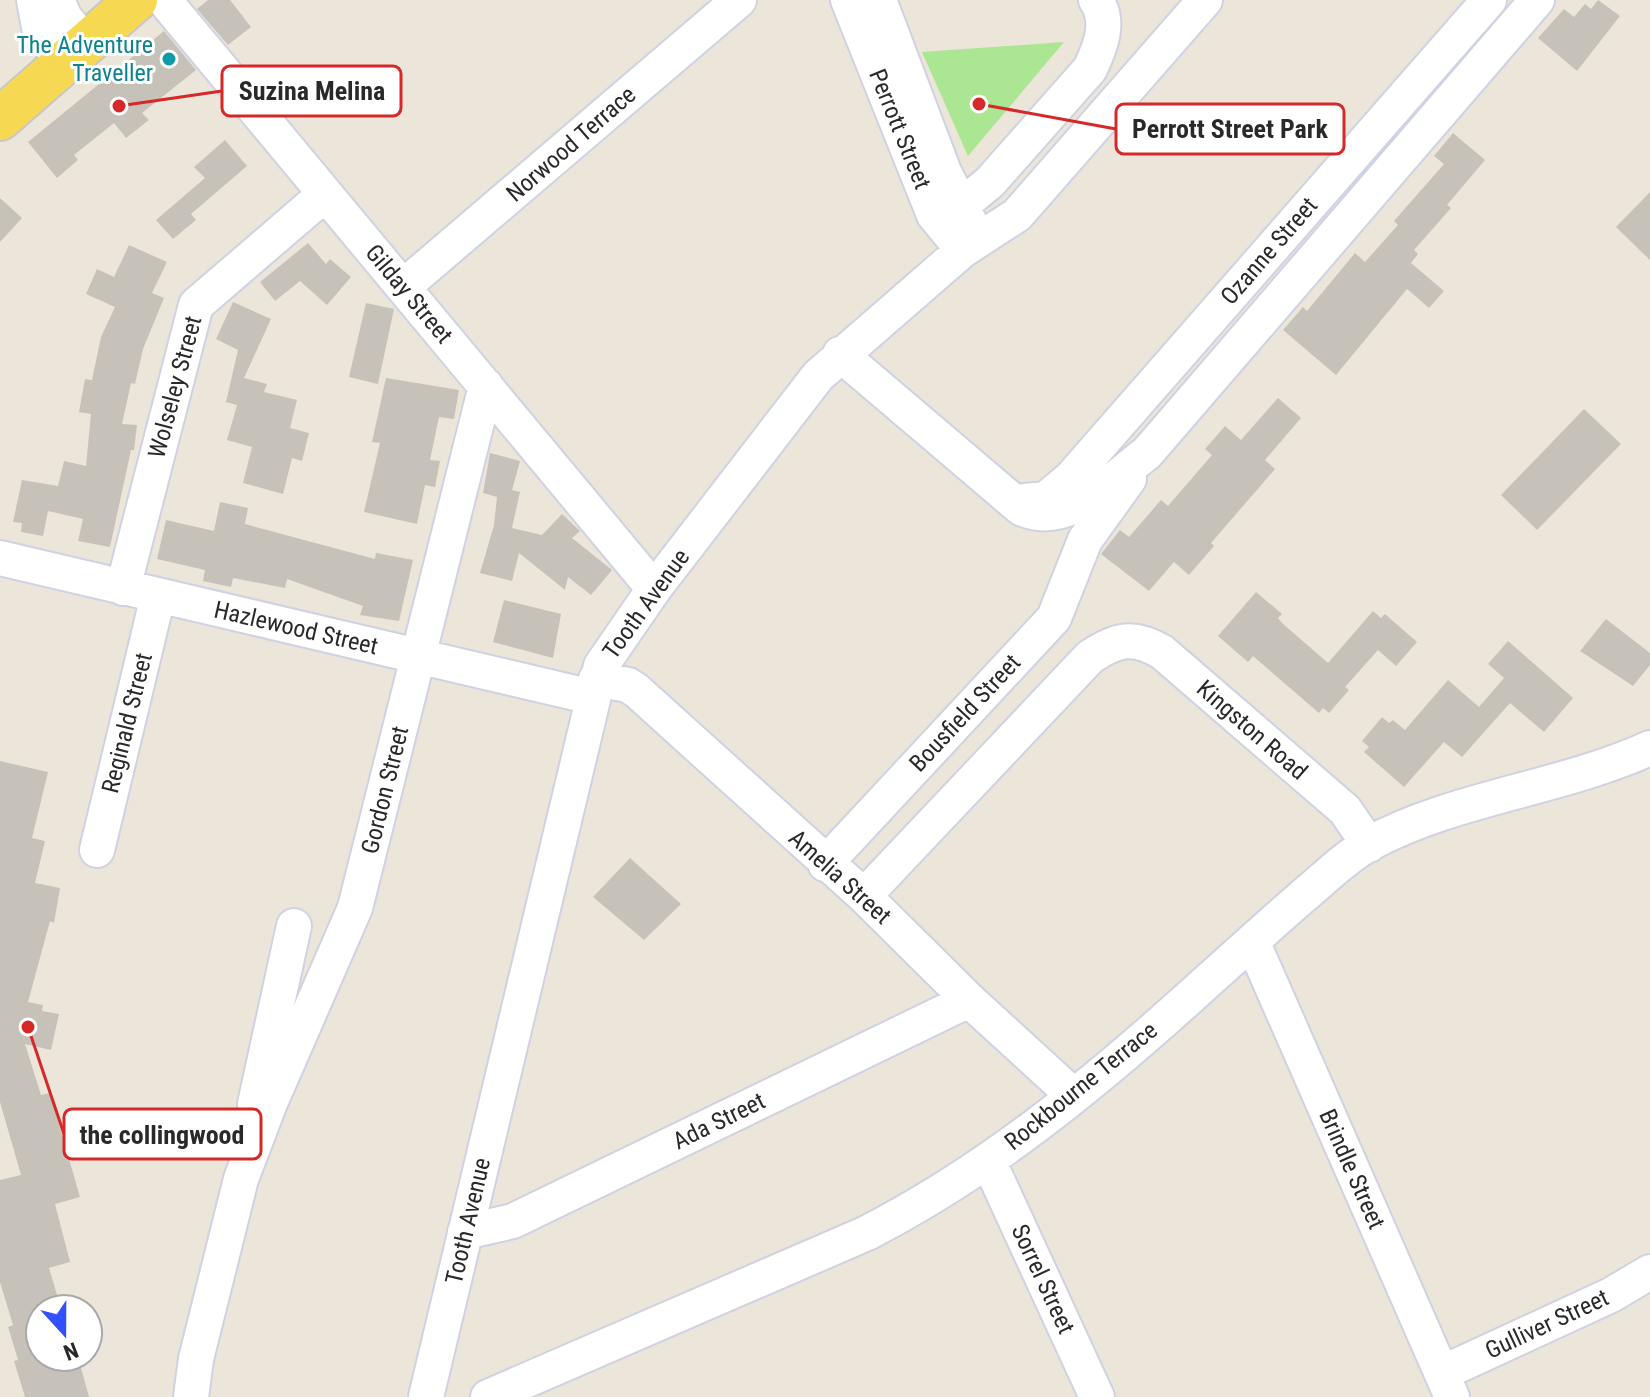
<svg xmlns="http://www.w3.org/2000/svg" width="1650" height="1397" font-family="'Roboto Condensed',sans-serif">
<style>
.green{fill:#abe693}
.building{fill:#c7c2b9}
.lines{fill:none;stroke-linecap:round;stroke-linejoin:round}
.minor-casing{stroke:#cfd2e3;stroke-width:38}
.major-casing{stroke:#c7c7c7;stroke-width:46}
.minor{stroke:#fff;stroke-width:34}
.major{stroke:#f7d853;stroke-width:42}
.culture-dot{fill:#0f9aa8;stroke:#fff;stroke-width:3}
.labels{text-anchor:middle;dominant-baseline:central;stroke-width:6;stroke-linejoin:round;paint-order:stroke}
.culture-label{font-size:24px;fill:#0d838f;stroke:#fff;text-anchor:end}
.street-label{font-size:24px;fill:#292929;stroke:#fff}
.leader{fill:none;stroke:#d62828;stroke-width:3}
.callout-dot{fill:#d62828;stroke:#fff;stroke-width:3}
.callout{fill:#fff;stroke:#d62828;stroke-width:3}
.callout-label{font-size:26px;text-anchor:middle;font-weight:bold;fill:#292929}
</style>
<rect width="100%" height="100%" fill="#ece5d9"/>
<path class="green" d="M1064,42l-96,114 -46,-104z"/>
<path class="building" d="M208,0h22l21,27 -23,18 -31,-36z
M1598,0l22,16 -43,55 -39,-33 26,-29 10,8 11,-13 6,5z
M164,31l32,39 -54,43 7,7 -23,18 -12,-15 -40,32 4,5 -21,18 -29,-36z
M1453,133l32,27 -38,45 4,3 -37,42 4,4 -7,9 33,28 -15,17 -22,-19 -71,86 -53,-45 20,-23 4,4 48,-58 10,9 33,-37 -4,-4 50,-57 -10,-8z
M225,140l22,26 -56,48 5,6 -23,19 -17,-19 49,-42 -11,-11z
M1650,192v68l-34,-33z
M0,198l22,20 -22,24z
M308,243l18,21 4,-5 21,18 -24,28 -27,-24 -25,20 -15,-19z
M129,245l38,17 -15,31 12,5 -21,51 -8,35 -4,-1 -9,41 15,1 -3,25h-3l-21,97 -32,-6 5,-22 -35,-8 -5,25 -22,-4 1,-9 -9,-1 9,-42 36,6 6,-25 22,5 5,-52 -12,-2 6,-33 7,1 9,-43 14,-30 -29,-13 11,-25 17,8z
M233,302l38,17 -27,59 23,6 -3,8 33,8 -7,28 19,5 -7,28 -10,-3 -9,36 -40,-11 9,-36 -25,-7 10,-35 -11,-3 12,-52 -22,-11z
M366,303l28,6 -16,75 -29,-7z
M386,378l73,12 -5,29 -15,-2 -9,43 10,1 -5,26 -10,-2 -8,39 -53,-12 16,-69 -8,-1z
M1278,398l23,20 -36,42 10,9 -64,74 3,3 -25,29 -15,-13 -25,29 -48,-37 19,-24 9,7 32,-37 7,6 44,-51 -7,-6 20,-23 16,14z
M1584,409l37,35 -84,86 -36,-35z
M490,453l30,8 -8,29 8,2 -8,36 30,7 20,-21 18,17 -8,7 40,32 -21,25 -23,-18 -3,13 -46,-37 -7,28 -32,-8 14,-48 3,-28 -14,-4z
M220,502l28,6 -3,16 130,35 1,-6 37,7 -14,61 -39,-6 3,-9 -76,-27 -2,9 -52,-10 -2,9 -28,-6 2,-11 -48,-11 9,-39 48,11z
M1256,592l26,22 -4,4 4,5 46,40 45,-52 8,7 4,-4 32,28 -21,24 -18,-16 -33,37 4,3 -20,23 -6,-5 -4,5 -66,-57 -5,6 -30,-26z
M504,600l57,14 -8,44 -60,-16z
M1606,619l44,34v12l-17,21 -53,-35z
M1508,641l65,57 -29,34 -34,-29 -48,54 -18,-15 -40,45 -40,-35 5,-5 -7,-6 20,-24 7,6 4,-3 12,10 43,-50 31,27 25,-29 -16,-14z
M0,761l48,11 -16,66 13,3 -10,42 25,5 -6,35 -4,-2 -22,81 15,3 -1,6 17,3 -8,36 -26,-6 16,51 9,-2 30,104 -25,7 15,58 -21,6 11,37 -20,4v48h38l11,40h-64l-11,-36 4,-1 -10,-33 5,-2 -13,-43v-102l21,-5 -21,-73z
M630,858l51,46 -37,36 -51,-43z"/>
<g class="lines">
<defs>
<path id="minor" d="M34,0l6,32 24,30
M57,0l8,18 21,25
M164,0l490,589
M848,0l86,215 29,35
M879,0l65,172 27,53
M961,206l29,-24 100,-113c10,-21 21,-47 6,-69
M403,287l336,-287
M840,354l181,154c47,22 91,-29 126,-55l390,-453
M1025,501l21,-2 25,-21 418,-478
M0,558l592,139
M123,588l73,-283 129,-111
M596,679l32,6 9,6 227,205 105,104 105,96
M97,850l61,-254
M825,864l229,-246 31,-78 44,-61
M864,896l226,-239c27,-18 43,-22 72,-5l183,158 24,35
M1252,941l200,456
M255,1104l39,-178
M988,1160l109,237
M465,1232l48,-11 456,-221
M1442,1373l169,-78 39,-23
M191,1397l5,-38 45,-180 29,-76 85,-195 131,-522
M426,1397l175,-731 53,-77 164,-213 145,-126 54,-35 188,-215
M488,1397l379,-164c119,-61 223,-146 322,-235 38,-34 75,-68 113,-101 22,-18 42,-39 67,-53 83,-46 194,-56 281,-96"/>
<path id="major" d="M0,119l136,-119"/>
</defs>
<use href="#minor" class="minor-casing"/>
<use href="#major" class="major-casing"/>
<use href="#minor" class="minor"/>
<use href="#major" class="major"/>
</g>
<circle class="culture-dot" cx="169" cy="59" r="8"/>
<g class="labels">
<g class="culture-label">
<text x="153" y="45">The Adventure<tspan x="153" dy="28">Traveller</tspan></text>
</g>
<g class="street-label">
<text transform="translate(900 129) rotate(68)">Perrott Street</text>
<text transform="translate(571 144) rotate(-41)">Norwood Terrace</text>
<text transform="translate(1269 251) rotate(-49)">Ozanne Street</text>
<text transform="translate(409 294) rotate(50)">Gilday Street</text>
<text transform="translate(175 387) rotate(-75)">Wolseley Street</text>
<text transform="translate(646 604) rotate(-54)">Tooth Avenue</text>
<text transform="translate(296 628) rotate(13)">Hazlewood Street</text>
<text transform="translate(965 713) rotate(-47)">Bousfield Street</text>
<text transform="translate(127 723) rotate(-76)">Reginald Street</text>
<text transform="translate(1252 730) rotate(41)">Kingston Road</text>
<text transform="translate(385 790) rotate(-76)">Gordon Street</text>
<text transform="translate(840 877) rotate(42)">Amelia Street</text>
<text transform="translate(1081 1086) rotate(-39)">Rockbourne Terrace</text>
<text transform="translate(719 1121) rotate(-26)">Ada Street</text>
<text transform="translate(1352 1169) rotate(66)">Brindle Street</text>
<text transform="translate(468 1221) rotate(-77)">Tooth Avenue</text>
<text transform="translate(1043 1279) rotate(65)">Sorrel Street</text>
<text transform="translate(1547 1324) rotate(-25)">Gulliver Street</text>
</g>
</g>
<path class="leader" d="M119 106L222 91M979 104L1116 129M28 1027L64 1134"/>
<g class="callout-dot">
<circle cx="119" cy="106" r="8"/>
<circle cx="979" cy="104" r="8"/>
<circle cx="28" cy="1027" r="8"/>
</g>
<g class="callout">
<rect x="222" y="66" width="179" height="50" rx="8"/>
<rect x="1116" y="104" width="228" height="50" rx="8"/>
<rect x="64" y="1109" width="197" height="50" rx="8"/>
</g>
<g class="callout-label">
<text x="312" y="100">Suzina Melina</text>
<text x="1230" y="138">Perrott Street Park</text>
<text x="162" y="1144">the collingwood</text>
</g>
<g transform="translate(64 1333) rotate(159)"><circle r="38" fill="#ffffff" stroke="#a9a9a9" stroke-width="2"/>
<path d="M0-6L14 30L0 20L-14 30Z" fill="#3350ff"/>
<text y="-12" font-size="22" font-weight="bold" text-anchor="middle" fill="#292929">N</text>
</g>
</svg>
